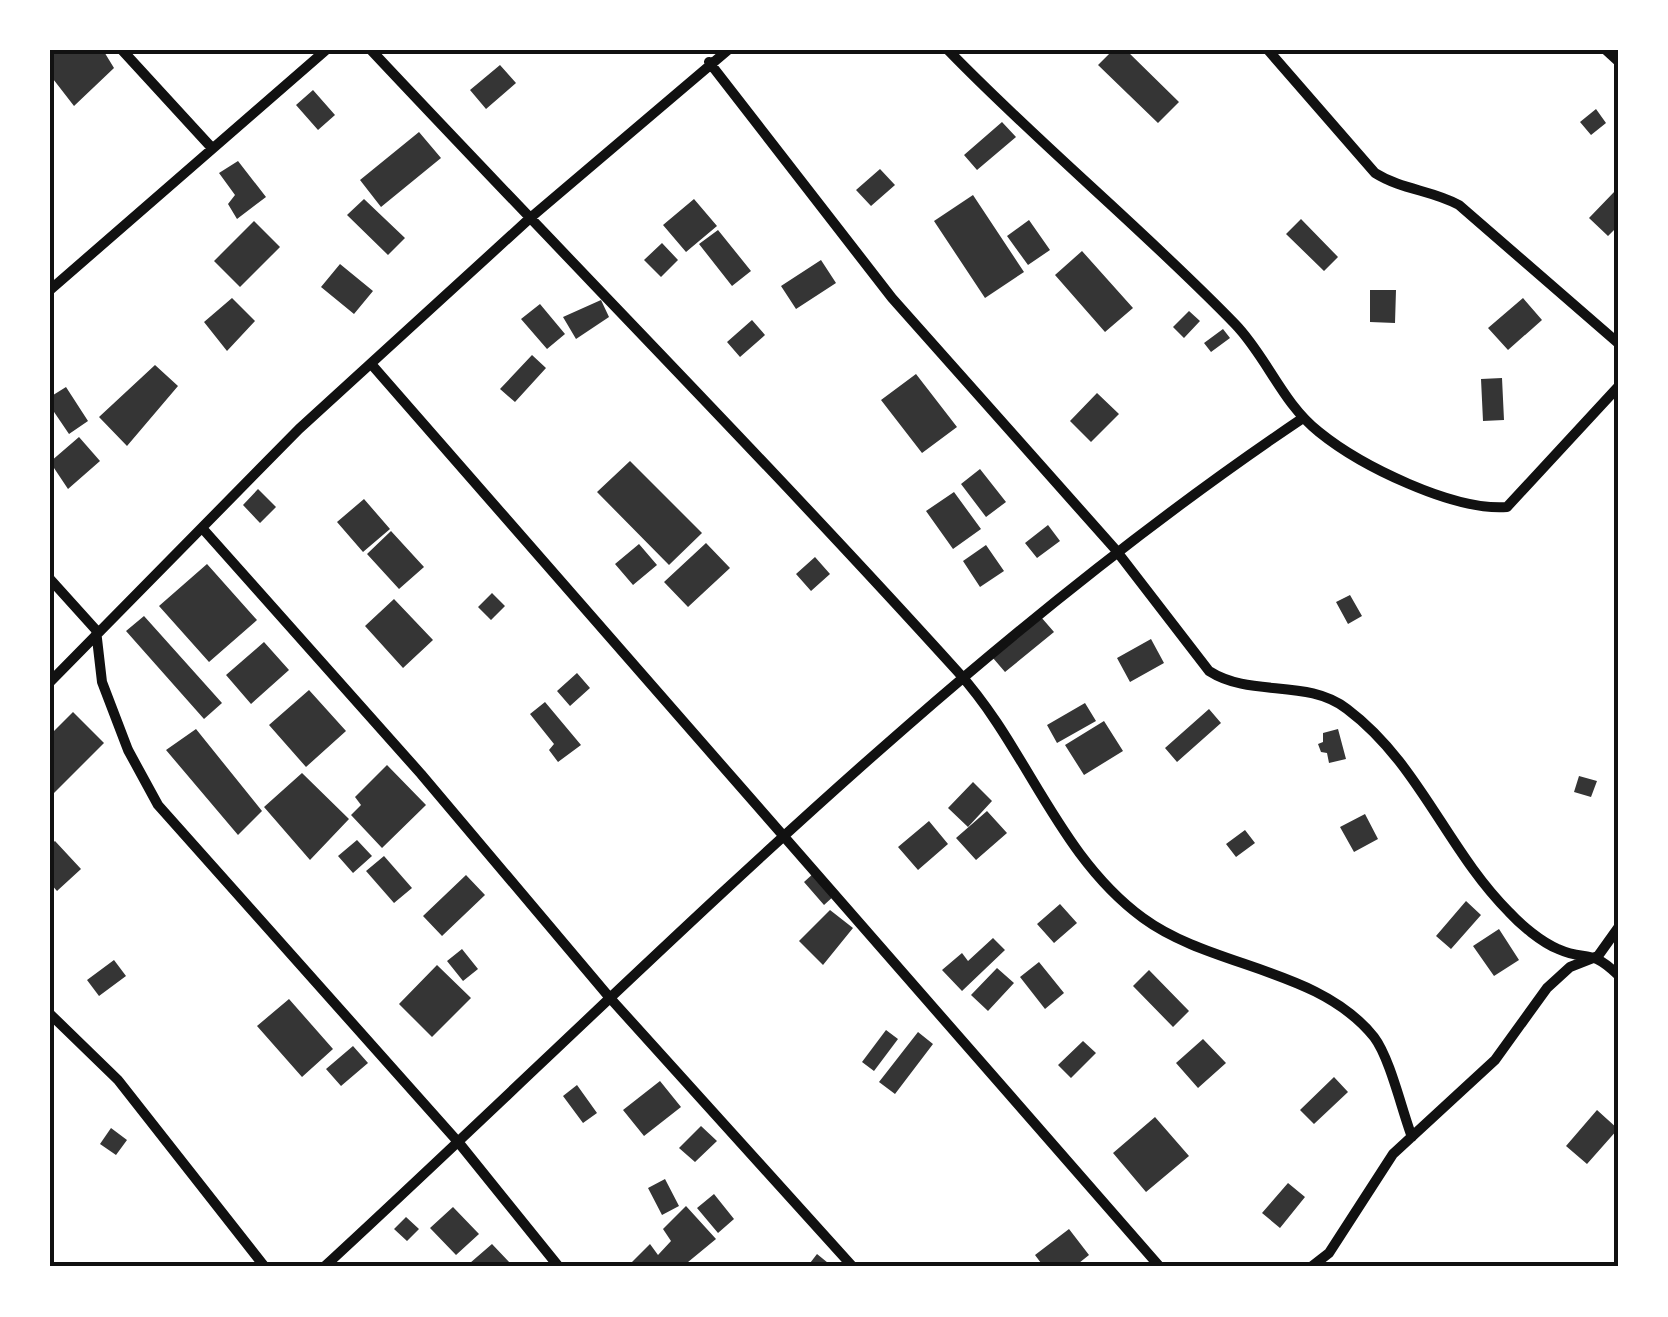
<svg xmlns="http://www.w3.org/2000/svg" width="1668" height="1317" font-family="Rubik,sans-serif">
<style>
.building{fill:#353535}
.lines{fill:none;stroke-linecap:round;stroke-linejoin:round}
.minor{stroke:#111;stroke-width:10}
.neatline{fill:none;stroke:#111;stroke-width:4}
</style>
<rect width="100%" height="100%" fill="#fff"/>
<path class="building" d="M50,50h53l11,18 -40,38 -24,-31z
M1113,50h13l53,52 -21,21 -60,-58z
M500,65l16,18 -30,26 -16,-19z
M313,90l22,25 -17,15 -22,-25z
M1596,109l10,14 -15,12 -11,-13z
M1002,122l14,15 -39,33 -13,-15z
M419,132l22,26 -60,49 -21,-27z
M238,161l28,36 -29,22 -9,-15 7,-9 -16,-22z
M880,169l15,16 -24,21 -15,-16z
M1615,191l3,35 -10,10 -19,-18z
M973,195l51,77 -39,26 -51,-77z
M364,199l41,39 -17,17 -41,-40z
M694,199l23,27 -31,26 -23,-27z
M1301,219l37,38 -14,14 -38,-37z
M1029,220l21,30 -22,15 -21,-29z
M254,221l26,26 -40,40 -26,-26z
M718,230l33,41 -19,15 -33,-42z
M662,243l16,17 -17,17 -17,-17z
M1082,251l51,57 -28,24 -50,-57z
M821,260l15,23 -40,26 -15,-23z
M340,264l33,27 -19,23 -33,-27z
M1370,290h26l-1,33 -25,-1z
M232,298l23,23 -28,30 -23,-29z
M1523,298l19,22 -34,30 -20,-22z
M601,300l8,17 -33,22 -13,-22z
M540,304l25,30 -18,15 -26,-30z
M1189,311l11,10 -16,17 -11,-11z
M752,320l13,15 -25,22 -13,-15z
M1223,329l7,9 -19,14 -7,-9z
M532,355l14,13 -31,34 -15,-13z
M155,365l23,21 -51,60 -28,-29z
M916,374l41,53 -35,26 -41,-53z
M1502,378l2,42 -21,1 -2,-42z
M66,387l22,34 -19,13 -19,-28v-9z
M1097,393l22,21 -28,28 -21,-21z
M79,437l21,24 -32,28 -18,-27z
M630,461l72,72 -33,32 -72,-73z
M980,469l26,33 -20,15 -25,-33z
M258,489l18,18 -16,16 -17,-18z
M954,492l27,37 -28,20 -27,-38z
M364,499l26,30 -27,23 -26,-30z
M1048,525l12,16 -23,17 -12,-15z
M391,531l33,36 -25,22 -32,-35z
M706,543l24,25 -42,39 -24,-25z
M639,544l18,21 -24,20 -18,-21z
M986,545l18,26 -24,16 -17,-26z
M815,557l15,17 -19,17 -15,-17z
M207,564l50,56 -48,42 -50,-56z
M492,593l13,13 -14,14 -13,-13z
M1350,595l12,21 -14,8 -12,-22z
M394,599l39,41 -30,28 -38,-42z
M144,616l78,87 -18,16 -78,-88z
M1041,617l13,15 -49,40 -12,-14z
M1151,639l13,24 -34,19 -13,-24z
M264,642l25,28 -38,34 -25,-29z
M577,673l13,15 -20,18 -13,-15z
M309,690l37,41 -40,36 -37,-42z
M545,702l36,43 -23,17 -9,-12 5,-6 -24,-30z
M1085,703l11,18 -39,22 -10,-18z
M1209,709l12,14 -44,39 -12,-14z
M73,712l31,31 -54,54v-62z
M1104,721l19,30 -39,24 -19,-30z
M196,729l66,82 -24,24 -72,-85z
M1338,729l8,30 -17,4 -2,-10 -6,-1 -3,-8 5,-2v-9z
M387,765l39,40 -44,43 -31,-33 10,-10 -6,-8z
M302,773l47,46 -39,41 -46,-53z
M1579,776l18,5 -6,16 -17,-5z
M973,782l19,19 -24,26 -20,-19z
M987,811l20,22 -31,27 -20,-22z
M1365,814l13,25 -24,13 -14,-25z
M929,821l19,23 -30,26 -20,-23z
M1245,830l10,13 -19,14 -10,-13z
M357,840l15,16 -19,17 -15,-17z
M55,841l26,28 -24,22 -7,-8v-38z
M384,856l28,32 -18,15 -28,-32z
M815,872l20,23 -11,10 -20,-23z
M466,875l19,20 -43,41 -19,-20z
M1466,901l15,14 -30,34 -15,-13z
M1060,904l17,19 -23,20 -17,-19z
M830,910l23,18 -30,37 -24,-24z
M1499,929l20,31 -25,16 -21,-30z
M993,938l12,12 -43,41 -20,-21 20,-17 6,8z
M462,949l16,20 -15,12 -16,-20z
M114,960l12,16 -27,20 -12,-16z
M1039,962l25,31 -19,16 -25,-32z
M437,965l34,33 -39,39 -33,-33z
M997,968l17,15 -26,28 -17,-16z
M1149,970l40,41 -16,16 -40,-41z
M289,999l44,50 -31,28 -45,-51z
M886,1030l12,9 -24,32 -12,-9z
M918,1032l15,12 -38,50 -16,-12z
M1203,1039l23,24 -28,25 -22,-25z
M1083,1041l13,12 -25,25 -13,-13z
M353,1046l15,17 -27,23 -15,-17z
M1334,1077l14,15 -34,32 -14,-14z
M660,1081l21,26 -37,29 -21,-26z
M577,1085l20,28 -14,10 -20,-27z
M1597,1110l21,19 -31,35 -21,-18z
M1155,1117l34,39 -43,36 -33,-39z
M701,1126l16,15 -22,21 -16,-14z
M111,1128l16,12 -11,15 -16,-11z
M665,1179l14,27 -17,9 -14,-27z
M1288,1183l17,14 -25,31 -18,-15z
M714,1194l20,25 -16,14 -21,-25z
M686,1206l30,33 -34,28h-50l-2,-3 20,-20 8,11 13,-14 -8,-12z
M453,1207l26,27 -23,21 -26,-27z
M406,1217l13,12 -12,12 -13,-12z
M1069,1229l20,26 -15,12h-30l-9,-12z
M492,1244l19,20 -38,3 -3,-4z
M817,1254l16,13h-26z"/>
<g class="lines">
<path class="minor" d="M122,50l89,97
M371,50c195,208 396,411 587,622 69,76 100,184 185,246 68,50 176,50 231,119 16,21 28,74 38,100
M948,50c92,95 195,179 287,274 32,33 47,79 84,108 42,34 134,79 188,75l111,-120
M1268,50l107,123c27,17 57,17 84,32l159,138
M1606,50l12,11
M709,62l183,236 223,251 94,122c42,27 98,7 138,38 72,54 100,141 162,203 12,13 32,30 49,37 29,13 31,-2 60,26
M50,290l276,-240
M372,365l788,902
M203,529l218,245 189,224 243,269
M50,579l46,51 6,52 26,68 30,55 301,338 100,124
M50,682l249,-253 230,-210 199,-169
M50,1014l68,66 147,187
M324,1267c318,-293 619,-607 979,-849
M1311,1267l18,-14 64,-99 102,-94 52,-72 23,-21 28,-11 20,-28"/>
</g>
<rect width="1668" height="1317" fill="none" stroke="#ffffff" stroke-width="105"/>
<rect x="52" y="52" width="1564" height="1212" class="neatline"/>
</svg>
